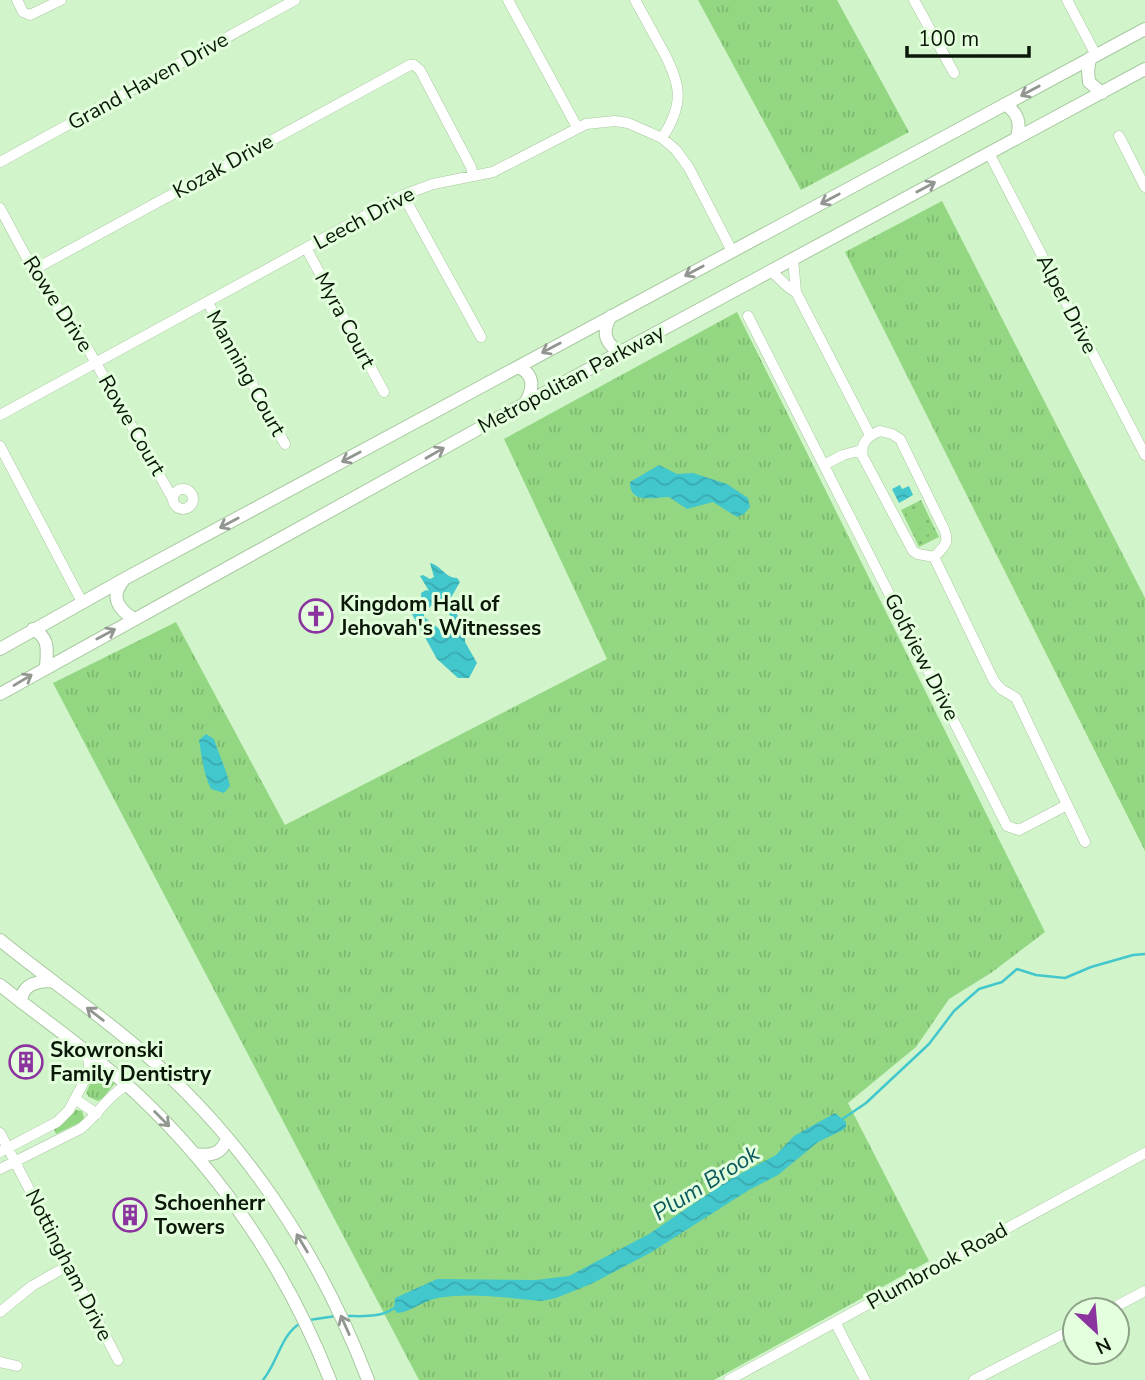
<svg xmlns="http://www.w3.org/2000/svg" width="1145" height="1380" font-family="'Nunito Sans',sans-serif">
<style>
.grass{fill:url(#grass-tufts)}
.park{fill:url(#park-dots)}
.pitch{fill:#93d783}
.water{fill:url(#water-waves);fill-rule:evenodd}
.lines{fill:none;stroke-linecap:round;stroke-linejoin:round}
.stream{stroke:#42c7cd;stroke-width:2.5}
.minor-casing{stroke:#a8c9a0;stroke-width:11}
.major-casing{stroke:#a8c9a0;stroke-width:14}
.minor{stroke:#fff;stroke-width:10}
.major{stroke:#fff;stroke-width:12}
.oneway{stroke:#919790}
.labels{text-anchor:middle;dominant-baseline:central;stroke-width:6;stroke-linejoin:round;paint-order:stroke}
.street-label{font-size:21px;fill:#0b1708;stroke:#e3ffdd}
.poi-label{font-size:21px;font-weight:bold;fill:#0b1708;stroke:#e3ffdd;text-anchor:start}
.water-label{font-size:23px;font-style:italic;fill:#0c595d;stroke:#e3ffdd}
</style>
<defs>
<pattern id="grass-tufts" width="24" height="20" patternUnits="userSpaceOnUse" patternTransform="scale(1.75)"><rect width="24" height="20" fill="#93d783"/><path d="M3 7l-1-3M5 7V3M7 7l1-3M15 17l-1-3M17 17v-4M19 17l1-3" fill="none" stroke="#7db870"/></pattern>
<pattern id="park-dots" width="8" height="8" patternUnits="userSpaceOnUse" patternTransform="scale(1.75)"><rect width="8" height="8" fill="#93d783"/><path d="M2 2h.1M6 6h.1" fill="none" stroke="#7db870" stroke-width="1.8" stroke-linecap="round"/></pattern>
<pattern id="water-waves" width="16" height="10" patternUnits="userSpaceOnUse" patternTransform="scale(1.75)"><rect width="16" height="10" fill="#42c7cd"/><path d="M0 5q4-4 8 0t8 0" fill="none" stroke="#39aaaf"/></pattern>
</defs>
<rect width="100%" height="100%" fill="#d2f4ca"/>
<path class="grass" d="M698,0h139l72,132 -108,58z
M942,201l203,397v253l-300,-599z
M737,312l308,620 -54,41 -42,26 -33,48 -68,56 81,158 -215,119h-295l-366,-697 123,-61 109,203 322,-166 -103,-220z
M95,1066l20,17 -12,15 -5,3 -9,-4 -3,-4 8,-19z
M76,1110l6,1 2,6 -1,4 -27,13 -2,-5z"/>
<path class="park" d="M921,500l18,37 -20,10 -18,-37z"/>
<path class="pitch" d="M918,507l13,26 -12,6 -13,-26z"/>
<path class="water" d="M659,465l18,9 16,-1 34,11 21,14 2,9 -6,7 -7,3 -24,-15 -26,7 -18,-12c-16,0 -39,8 -39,-15z
M900,485l2,4 7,-3 4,9 -14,8 -7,-14z
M430,563c11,2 15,15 27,15l3,4 -11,19 16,27v14l12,21 -8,15h-11l-21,-19 -25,-45c1,-9 11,-12 9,-21l5,-3 3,1 -9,-15 3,-1 7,4 4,-2zM433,592h3l8,15 16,22 -1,5 -16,-2 -19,-15v-4l8,-8z
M206,734l8,5c5,16 13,32 16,47l-6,7 -13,-4c-8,-16 -9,-32 -12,-49z
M835,1113l11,9v5l-3,3 -25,12 -40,33 -29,15 -99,63 -59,31 -35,14 -14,3c-34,-3 -71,-9 -105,-3 -14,3 -26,14 -40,15l-3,-4 1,-11 42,-19 99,1 33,-4 80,-42 78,-53 49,-26 18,-19z"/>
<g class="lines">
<path class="stream" d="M841,1120l25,-17 63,-59 25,-33 25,-22 23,-7 15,-13 19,6 29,3 26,-11 42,-12 12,-1
M347,1316c15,0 34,2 47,-8
M309,1320l27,-4
M263,1380c15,-18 17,-43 36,-56"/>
<defs>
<path id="minor" d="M17,0l6,12 7,3 31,-15
M508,0l69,127
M635,0c9,16 18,33 27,49 19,35 23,54 0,89
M914,0l40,73
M1067,0l29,55
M1119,136l26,51
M989,153l156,302
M0,162l295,-162
M403,195l78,142
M0,208l44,82 40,52 89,157
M306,248l78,144
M33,270l377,-205h4l6,5 51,97 2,9
M770,271c10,6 16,17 26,21l-3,-33
M796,292l74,143
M208,303l77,141
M748,316l259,510 12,4 48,-25
M0,415l403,-220 30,-11 60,-12 93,-48 29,-3 13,2 34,15 14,12 13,18 43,83
M880,431l12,3 8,5 44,90c6,14 0,18 -10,28l-16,-3 -5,-3 -50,-94c-3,-14 4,-21 17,-26z
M0,446l82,156
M824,465l19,-10 19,-5
M173 499a10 10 0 1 1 20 0a10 10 0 1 1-20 0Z
M934,557l60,124 7,8 15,9 69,144
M75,1099l22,15
M0,1133l118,227
M0,1152l57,-30 12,-12 20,-38v-9l-3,-12
M0,1169l80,-40c17,-13 27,-33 47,-44
M1109,1310l36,-19
M0,1312l32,-26 37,-21
M835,1322l30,58
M0,1362l17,4
M729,1380l416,-227
M974,1380l101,-52"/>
<path id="major" d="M1090,58l-2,13 1,11 13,11
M1005,104c13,9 16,18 12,33
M611,316c-9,15 -7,26 8,36
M518,367c17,7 16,22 7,36
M123,581c-13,16 -5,28 11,38
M33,629c17,9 14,21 13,38
M0,649l126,-71 1019,-549
M0,694l489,-271 656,-354
M0,940c45,37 94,70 138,108 105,89 181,204 230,332
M0,985c46,37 95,70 138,110 84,79 150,177 192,285
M21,1002c1,-18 16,-21 31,-21
M194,1154c16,2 28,1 33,-16"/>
</defs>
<use href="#minor" class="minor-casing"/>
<use href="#major" class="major-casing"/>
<use href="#minor" class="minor"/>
<use href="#major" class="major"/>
</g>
<defs><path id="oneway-shaft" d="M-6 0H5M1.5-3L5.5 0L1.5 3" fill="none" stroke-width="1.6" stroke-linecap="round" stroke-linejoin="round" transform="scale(1.75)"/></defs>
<g class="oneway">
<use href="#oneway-shaft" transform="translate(1030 91) rotate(152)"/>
<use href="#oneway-shaft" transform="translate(926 187) rotate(-28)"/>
<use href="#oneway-shaft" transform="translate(830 199) rotate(152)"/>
<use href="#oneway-shaft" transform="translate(694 271) rotate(152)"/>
<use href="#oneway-shaft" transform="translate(551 348) rotate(152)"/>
<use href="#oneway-shaft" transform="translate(435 453) rotate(-30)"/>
<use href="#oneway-shaft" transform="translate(351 457) rotate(152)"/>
<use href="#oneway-shaft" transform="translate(229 523) rotate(152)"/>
<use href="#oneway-shaft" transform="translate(106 634) rotate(-28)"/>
<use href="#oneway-shaft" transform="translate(23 680) rotate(-31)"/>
<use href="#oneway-shaft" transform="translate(95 1014) rotate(-142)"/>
<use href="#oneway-shaft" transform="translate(162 1119) rotate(45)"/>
<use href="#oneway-shaft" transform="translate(302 1243) rotate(-121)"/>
<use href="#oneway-shaft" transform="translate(345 1325) rotate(-114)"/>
</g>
<defs>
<symbol id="church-ring" viewBox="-11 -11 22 22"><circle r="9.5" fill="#e3ffdd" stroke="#8b339f" stroke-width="1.5"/><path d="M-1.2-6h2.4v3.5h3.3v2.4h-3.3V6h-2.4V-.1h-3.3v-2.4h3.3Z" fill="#8b339f"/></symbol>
<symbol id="building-ring" viewBox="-11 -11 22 22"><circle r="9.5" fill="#e3ffdd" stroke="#8b339f" stroke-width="1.5"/><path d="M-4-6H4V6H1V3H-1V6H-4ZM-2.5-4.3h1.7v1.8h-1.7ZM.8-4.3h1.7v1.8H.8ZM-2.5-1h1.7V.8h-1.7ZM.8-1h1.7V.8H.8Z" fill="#8b339f"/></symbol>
</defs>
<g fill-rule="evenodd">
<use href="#church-ring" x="297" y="597" width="38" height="38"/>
<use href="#building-ring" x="7" y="1043" width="38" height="38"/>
<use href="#building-ring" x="111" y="1196" width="38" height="38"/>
</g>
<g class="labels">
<g class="street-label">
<text transform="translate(148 81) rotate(-29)">Grand Haven Drive</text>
<text transform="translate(223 166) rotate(-29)">Kozak Drive</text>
<text transform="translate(364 218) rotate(-28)">Leech Drive</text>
<text transform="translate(58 304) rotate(57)">Rowe Drive</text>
<text transform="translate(1067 304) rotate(63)">Alper Drive</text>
<text transform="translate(345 320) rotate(62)">Myra Court</text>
<text transform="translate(246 373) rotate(61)">Manning Court</text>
<text transform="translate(571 379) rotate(-28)">Metropolitan Parkway</text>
<text transform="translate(132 425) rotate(60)">Rowe Court</text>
<text transform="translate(922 657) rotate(63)">Golfview Drive</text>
<text transform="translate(69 1265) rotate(63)">Nottingham Drive</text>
<text transform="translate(937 1266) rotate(-29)">Plumbrook Road</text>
</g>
<g class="poi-label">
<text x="340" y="604">Kingdom Hall of<tspan x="340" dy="24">Jehovah's Witnesses</tspan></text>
<text x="50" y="1050">Skowronski<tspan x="50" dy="24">Family Dentistry</tspan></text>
<text x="154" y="1203">Schoenherr<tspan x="154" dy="24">Towers</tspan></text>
</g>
<g class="water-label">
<text transform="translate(706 1183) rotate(-32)">Plum Brook</text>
</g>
</g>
<g transform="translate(1096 1331) rotate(154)"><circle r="33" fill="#e3ffdd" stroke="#8da288" stroke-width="2"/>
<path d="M0-5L12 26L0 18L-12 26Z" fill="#8b339f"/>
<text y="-10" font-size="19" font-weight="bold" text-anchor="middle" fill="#0b1708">N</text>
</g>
<path d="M907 46v10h122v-10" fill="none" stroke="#0b1708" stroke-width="3.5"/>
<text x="918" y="46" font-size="21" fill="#0b1708" stroke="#e3ffdd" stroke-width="5" paint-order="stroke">100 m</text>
</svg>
